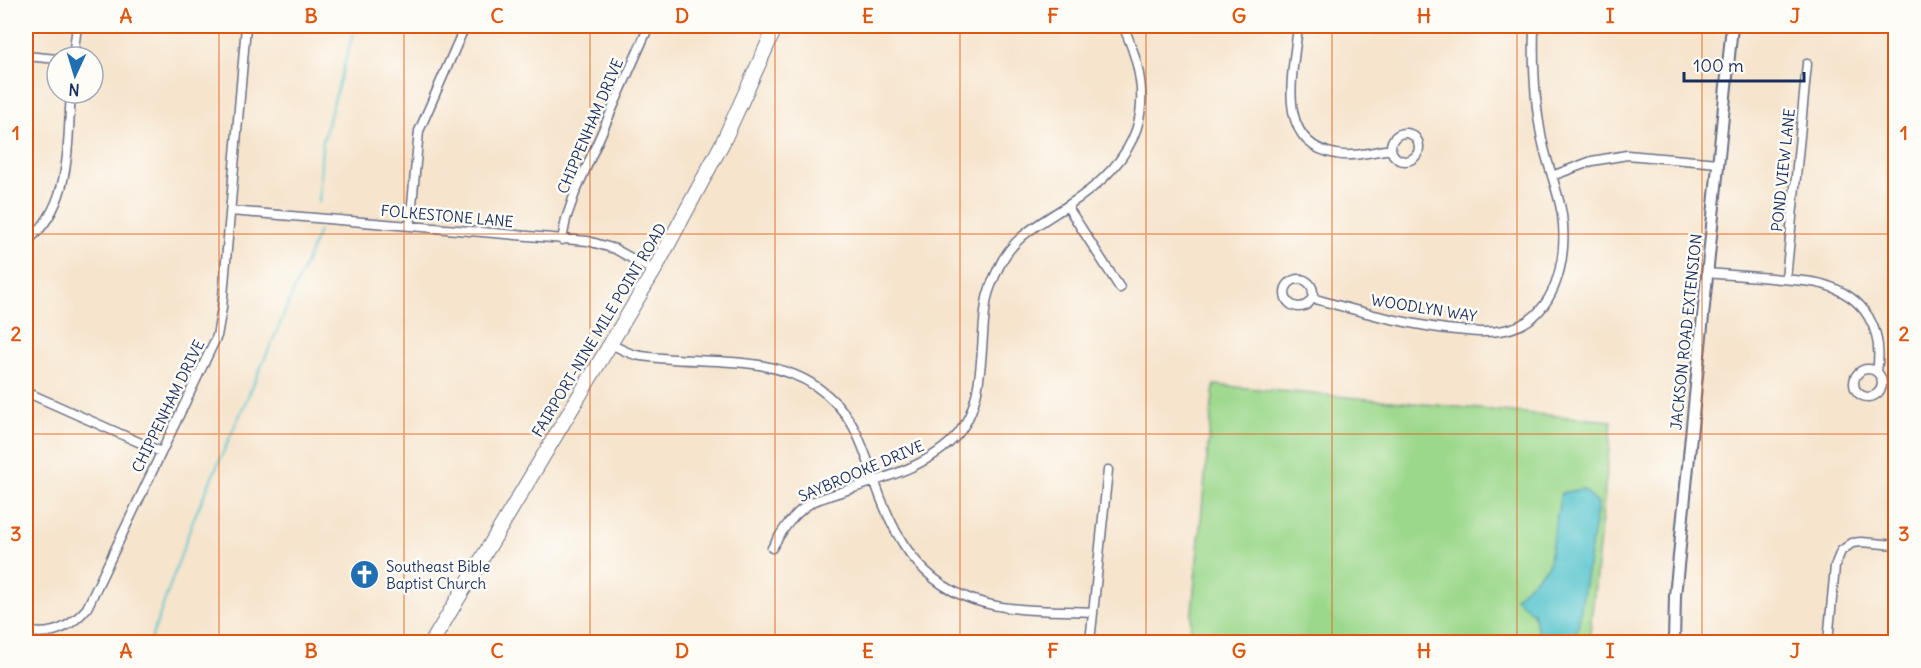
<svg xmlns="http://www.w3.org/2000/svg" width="1921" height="668" font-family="Delius,sans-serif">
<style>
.green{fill:#9cd88c;stroke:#5c8475;stroke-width:1.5}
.water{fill:#57c5cd;stroke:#397a96;stroke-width:1.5}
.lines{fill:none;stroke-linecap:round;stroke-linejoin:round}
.stream{stroke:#57c5cd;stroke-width:2}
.minor-casing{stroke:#686e84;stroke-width:11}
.tertiary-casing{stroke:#686e84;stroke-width:14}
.primary-casing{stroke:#686e84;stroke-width:16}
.minor{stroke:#fff;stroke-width:8}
.tertiary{stroke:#fff;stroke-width:10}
.primary{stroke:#fff;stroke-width:14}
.grid{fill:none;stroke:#de5710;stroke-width:1.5;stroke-opacity:0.55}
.labels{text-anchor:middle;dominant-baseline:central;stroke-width:5;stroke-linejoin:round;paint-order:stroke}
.street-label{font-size:15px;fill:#1b2f5e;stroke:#fdfcf7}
.poi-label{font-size:15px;fill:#1b2f5e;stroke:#fdfcf7;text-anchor:start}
.neatline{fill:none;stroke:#de5710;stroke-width:2}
.grid-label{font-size:20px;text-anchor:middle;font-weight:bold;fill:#de5710}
</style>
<rect width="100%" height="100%" fill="#fdfcf7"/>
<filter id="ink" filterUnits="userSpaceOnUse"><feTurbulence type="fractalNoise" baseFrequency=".0167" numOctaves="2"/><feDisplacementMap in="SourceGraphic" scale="12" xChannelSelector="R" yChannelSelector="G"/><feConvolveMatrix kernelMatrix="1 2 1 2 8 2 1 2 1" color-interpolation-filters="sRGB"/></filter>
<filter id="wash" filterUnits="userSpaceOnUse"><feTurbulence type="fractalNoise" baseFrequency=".008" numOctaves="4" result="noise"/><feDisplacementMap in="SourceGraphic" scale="24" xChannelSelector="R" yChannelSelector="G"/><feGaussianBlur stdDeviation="1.35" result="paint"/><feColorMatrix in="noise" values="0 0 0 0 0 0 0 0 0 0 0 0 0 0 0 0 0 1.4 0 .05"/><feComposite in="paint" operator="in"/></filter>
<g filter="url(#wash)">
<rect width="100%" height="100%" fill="#f6e4cc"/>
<path class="green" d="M1214,385l398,36 -23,221h-400z"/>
<path class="water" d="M1583,489l15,15 -20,123 -5,15h-32l-8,-29 -18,-15 33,-32 13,-73z"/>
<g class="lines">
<path class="stream" d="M319,203l3,-59 33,-118
M150,642l44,-124 79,-178 46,-109"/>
</g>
</g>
<g filter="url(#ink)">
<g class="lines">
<defs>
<path id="minor" d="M1298,26c-4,44 -25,117 38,128 17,4 38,-3 55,-5
M26,56l31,3
M73,57l4,-31
M1391 147a14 14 0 1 1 28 0a14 14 0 1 1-28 0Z
M1552,176l40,-15 35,-6 91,8
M1067,206l53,82
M231,211l357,30 27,8 39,22
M410,225l9,-94 46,-105
M562,240l4,-21 9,-26 74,-167
M26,242c46,-35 41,-96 45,-149
M1707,273c21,2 43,3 64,5 17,2 35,2 51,6 43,12 62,45 55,88
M1786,279l21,-215
M1285 293a14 14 0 1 1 28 0a14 14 0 1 1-28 0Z
M1312,298c45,13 89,25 134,31 20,2 40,5 59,1 51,-10 63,-72 57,-115 -4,-26 -15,-50 -20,-76 -8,-37 -9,-75 -8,-113
M611,344c8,4 16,9 25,11 59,11 129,-4 181,32 33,23 43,50 55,86 19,60 46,113 112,130 33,9 74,7 109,9
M1854 383a14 14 0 1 1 28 0a14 14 0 1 1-28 0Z
M26,392l135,60
M772,548c11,-19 21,-34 40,-46 46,-18 113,-29 146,-68 29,-34 21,-94 29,-136 2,-10 7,-20 11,-29 14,-32 41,-45 69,-63 74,-47 93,-100 56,-180
M26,631c25,6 45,-4 61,-23l130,-272 5,-28 24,-282
M1090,642l18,-172
M1828,642l7,-76 6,-15 11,-8 9,-1 35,3"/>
<path id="tertiary" d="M1674,642l1,-46 57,-570"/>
<path id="primary" d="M432,642l222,-371 69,-129 53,-116"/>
</defs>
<use href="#minor" class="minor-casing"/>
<use href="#tertiary" class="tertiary-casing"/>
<use href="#primary" class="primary-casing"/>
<use href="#minor" class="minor"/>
<use href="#tertiary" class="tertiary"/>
<use href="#primary" class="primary"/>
</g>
</g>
<path class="grid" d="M219,26v616M404,26v616M590,26v616M775,26v616M960,26v616M1146,26v616M1332,26v616M1517,26v616M1702,26v616M26,234h1870M26,434h1870"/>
<defs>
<symbol id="church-disc" viewBox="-11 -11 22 22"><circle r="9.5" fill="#1f6fb2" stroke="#fdfcf7"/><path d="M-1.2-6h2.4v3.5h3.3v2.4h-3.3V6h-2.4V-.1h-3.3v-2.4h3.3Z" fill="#fff"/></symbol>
</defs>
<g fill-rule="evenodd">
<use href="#church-disc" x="348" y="558" width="33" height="33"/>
</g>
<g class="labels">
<g class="street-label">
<text transform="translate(590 126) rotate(-67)">CHIPPENHAM DRIVE</text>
<text transform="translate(1783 170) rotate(-84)">POND VIEW LANE</text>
<text transform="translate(447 216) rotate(5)">FOLKESTONE LANE</text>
<text transform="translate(1424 308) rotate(9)">WOODLYN WAY</text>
<text transform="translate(599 330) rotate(-59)">FAIRPORT-NINE MILE POINT ROAD</text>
<text transform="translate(1686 332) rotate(-84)">JACKSON ROAD EXTENSION</text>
<text transform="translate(168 406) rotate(-64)">CHIPPENHAM DRIVE</text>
<text transform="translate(861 471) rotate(-23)">SAYBROOKE DRIVE</text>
</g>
<g class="poi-label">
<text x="386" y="566">Southeast Bible<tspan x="386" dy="17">Baptist Church</tspan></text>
</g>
</g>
<rect width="1921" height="668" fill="none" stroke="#fdfcf7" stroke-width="66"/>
<g transform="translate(75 75) rotate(184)"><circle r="28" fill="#fdfcf7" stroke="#a3aaba" stroke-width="1.5"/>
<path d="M0-4.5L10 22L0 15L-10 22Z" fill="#1f6fb2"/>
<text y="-9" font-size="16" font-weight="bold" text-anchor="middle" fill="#1b2f5e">N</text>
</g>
<path d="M1684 72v9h120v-9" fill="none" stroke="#1b2f5e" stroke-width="3"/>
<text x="1693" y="72" font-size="18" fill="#1b2f5e" stroke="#fdfcf7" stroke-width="4.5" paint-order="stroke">100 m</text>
<rect x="33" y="33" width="1855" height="602" class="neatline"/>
<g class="grid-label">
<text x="126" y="23">A</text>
<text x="311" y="23">B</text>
<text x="497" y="23">C</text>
<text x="682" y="23">D</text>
<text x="868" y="23">E</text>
<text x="1053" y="23">F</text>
<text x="1239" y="23">G</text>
<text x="1424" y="23">H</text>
<text x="1610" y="23">I</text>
<text x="1795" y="23">J</text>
<text x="16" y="140">1</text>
<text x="1904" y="140">1</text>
<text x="16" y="341">2</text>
<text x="1904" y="341">2</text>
<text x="16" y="541">3</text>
<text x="1904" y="541">3</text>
<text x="126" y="658">A</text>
<text x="311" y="658">B</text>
<text x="497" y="658">C</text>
<text x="682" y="658">D</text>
<text x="868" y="658">E</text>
<text x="1053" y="658">F</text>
<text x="1239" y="658">G</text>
<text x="1424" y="658">H</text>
<text x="1610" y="658">I</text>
<text x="1795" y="658">J</text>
</g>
</svg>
